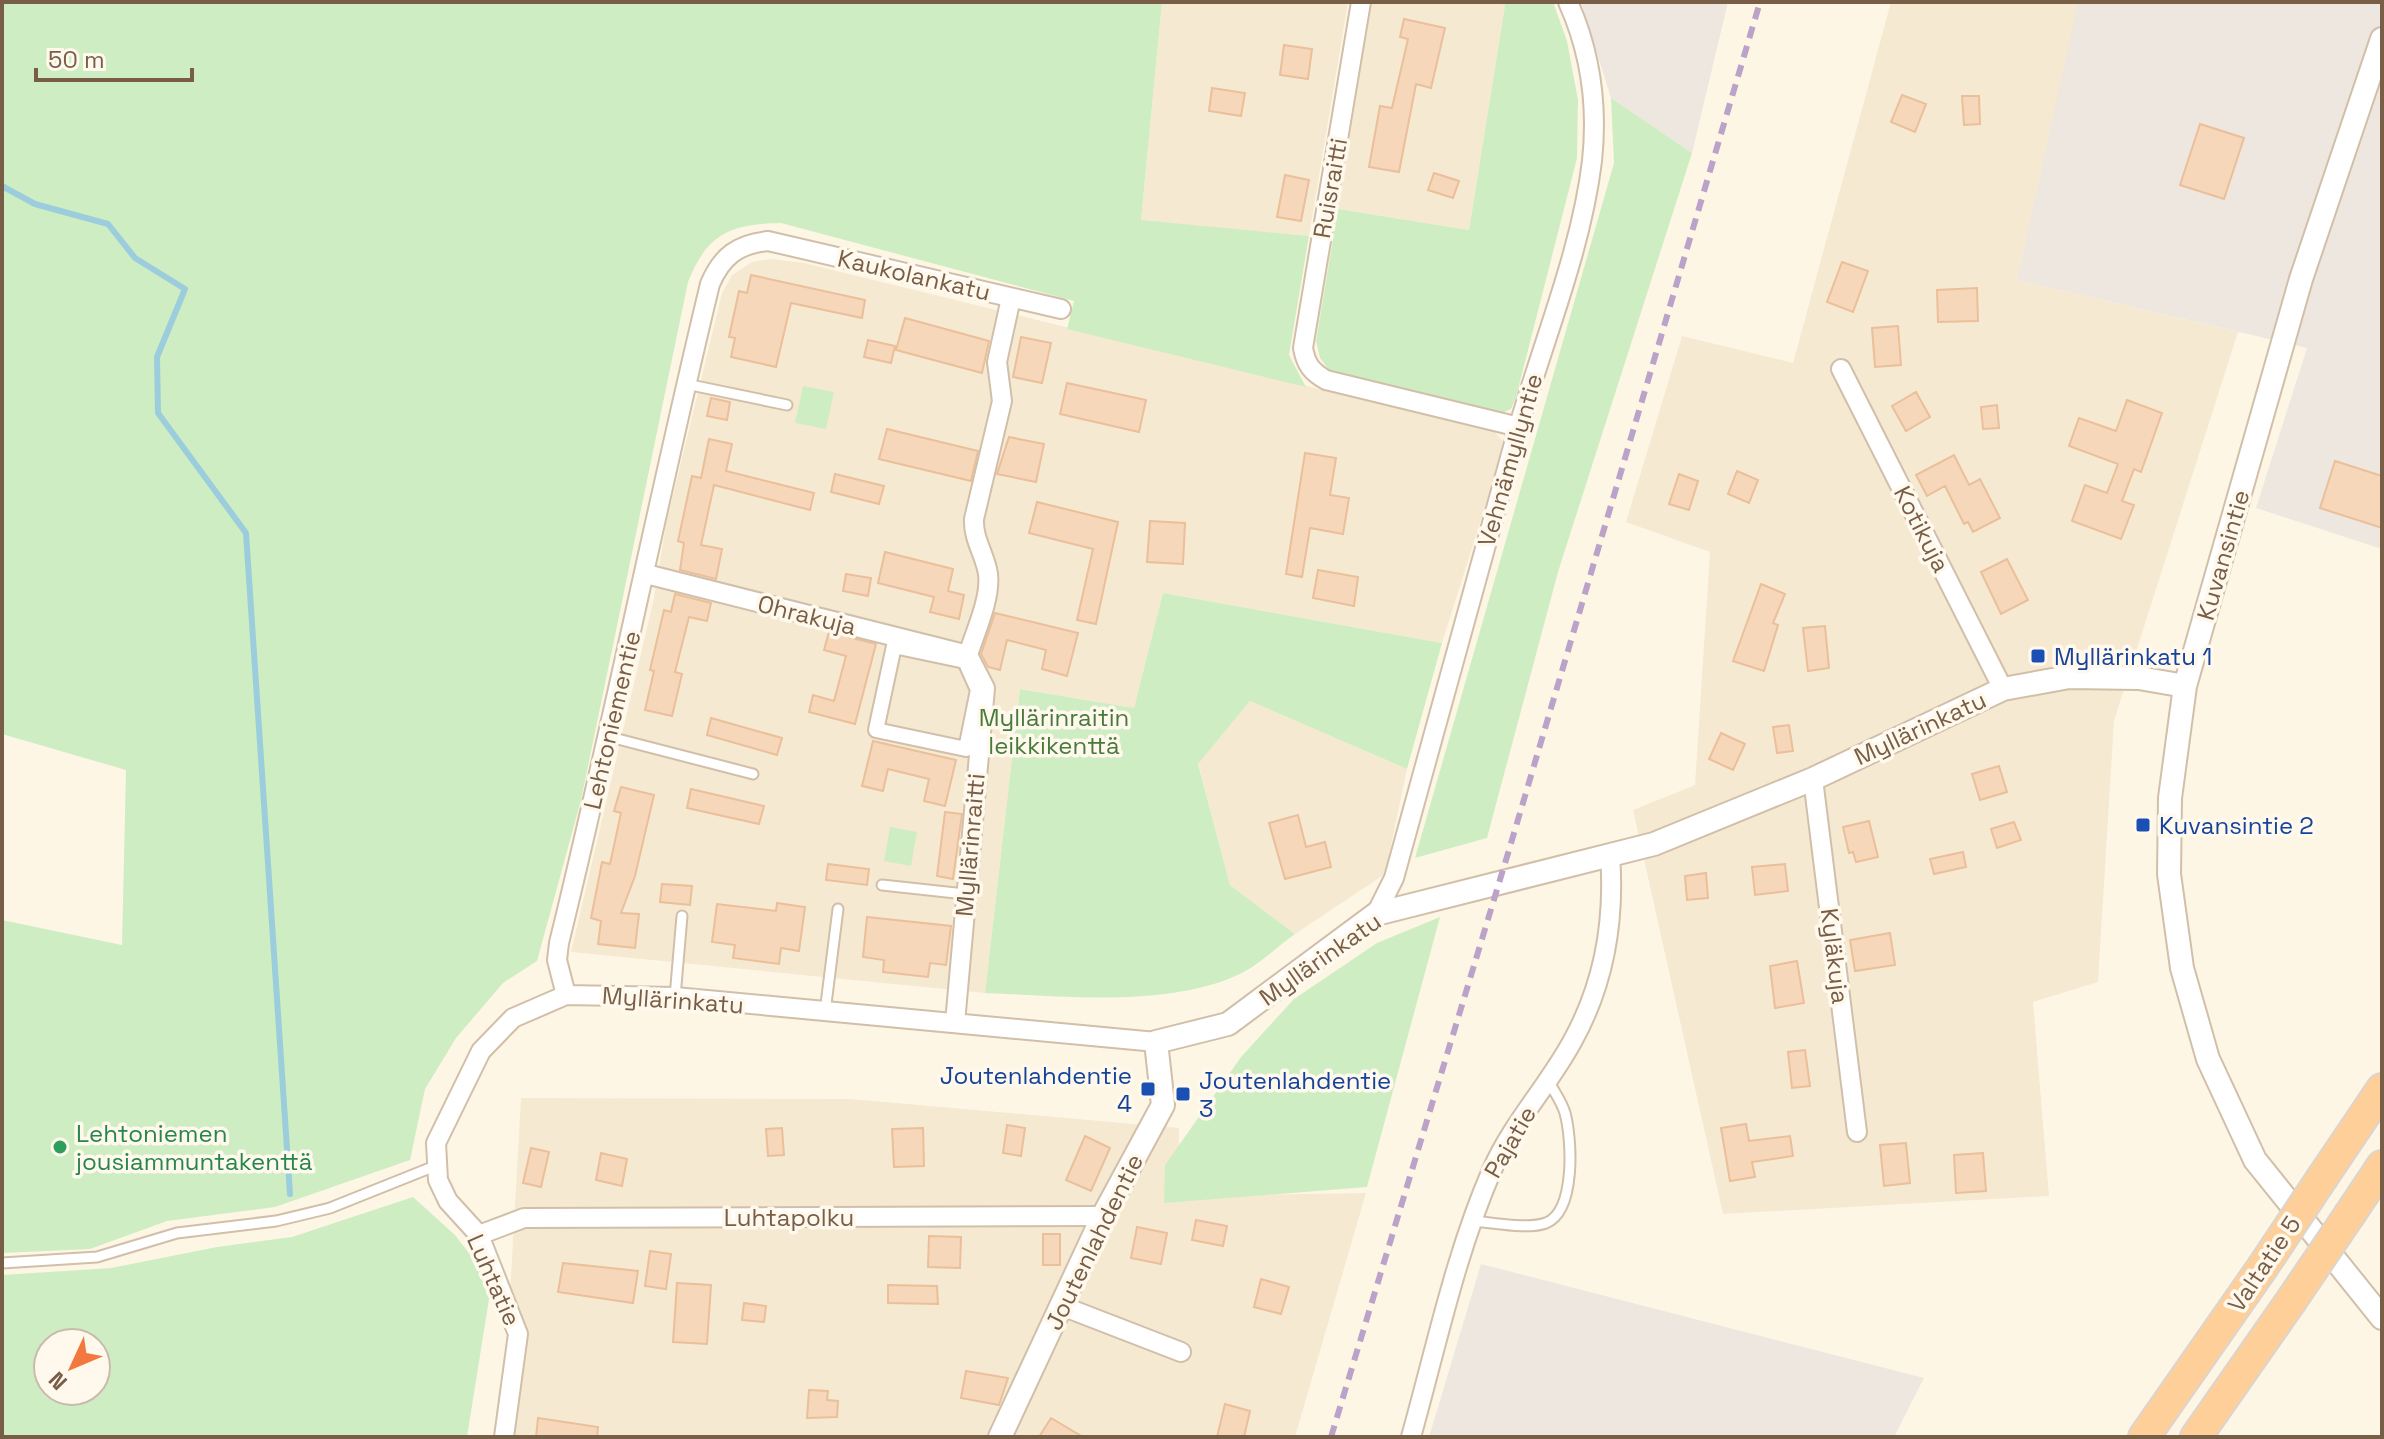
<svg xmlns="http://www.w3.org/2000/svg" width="2384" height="1439" font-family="'Space Grotesk',sans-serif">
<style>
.residential{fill:#f6e9d2}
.industrial{fill:#eee7df}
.green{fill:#cfedc2;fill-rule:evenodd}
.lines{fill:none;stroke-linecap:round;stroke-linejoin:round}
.stream{stroke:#9ccddc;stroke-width:6}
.building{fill:#f6d7ba;stroke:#eabf99;stroke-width:2}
.service-casing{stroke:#d1bfa9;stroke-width:13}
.pedestrian-casing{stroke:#d1bfa9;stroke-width:18}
.minor-casing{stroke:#d1bfa9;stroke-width:22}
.tertiary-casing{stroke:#d1bfa9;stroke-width:26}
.trunk-casing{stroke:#dcd5cf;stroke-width:34}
.service{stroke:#fff;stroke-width:9}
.pedestrian{stroke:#fff;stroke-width:14}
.minor{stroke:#fff;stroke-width:18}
.tertiary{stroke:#fff;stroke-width:22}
.trunk{stroke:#fecf99;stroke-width:30}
.rail{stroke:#baa2c9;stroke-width:6;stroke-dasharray:12 8;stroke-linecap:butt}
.trunk-bridge-casing{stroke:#dcd5cf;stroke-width:34;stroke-linecap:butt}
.trunk-bridge{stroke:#fecf99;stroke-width:30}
.transit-dot{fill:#1a4fb4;stroke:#fff9ed;stroke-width:3}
.leisure-dot{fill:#2e9e5b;stroke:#fff9ed;stroke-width:3}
.labels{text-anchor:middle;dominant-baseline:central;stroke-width:7;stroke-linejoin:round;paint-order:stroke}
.street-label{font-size:24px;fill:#795e47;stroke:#fff9ed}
.transit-label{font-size:24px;fill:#164399;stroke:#fff9ed;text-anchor:start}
.park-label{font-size:24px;fill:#487a3c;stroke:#fff9ed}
.leisure-label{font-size:24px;fill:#27864d;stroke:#fff9ed;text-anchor:start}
</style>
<rect width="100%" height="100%" fill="#fef6e5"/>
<path class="residential" d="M1162,2h186l-39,234 -168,-15z
M1371,2l134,2 -36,226 -131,-21z
M1891,2h188l-62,278 221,52 -124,389 -16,261 -65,20 16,194 -326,18 -90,-404 62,-25 15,-233 -84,-30 56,-186 111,27z
M771,259l33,4 691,169 10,12 -63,199 -279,-50 -29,115 -114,-19 -35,304 -414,-41 83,-354 12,-74 56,-231 10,-18 20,-13z
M1250,701l157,68 -22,105 -90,60 -65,-49 -32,-122z
M521,1098l330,1 328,29v68l187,-3 -71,244h-793z"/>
<path class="industrial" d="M1581,2h147l-36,151 -81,-55z
M2078,2h304v547l-126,-41 51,-160 -290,-68z
M1481,1264l443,114 -30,59h-465z"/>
<path class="green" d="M2,2h1160l-21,218 168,16 -20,119 17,32 -239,-58 7,-28 -293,-78c-51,1 -74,11 -93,59l-107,518 -44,161 -34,22 -47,55 -31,51 -15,71 -135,47 -108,14 -77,28 -88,4v-333l120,25 4,-175 -124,-36z
M1491,2h62l14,39 11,59 -1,58 -61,239 -5,12 -11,5 -171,-44 -9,-12 -4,-17 22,-132 131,21 36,-225z
M1611,98l81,55 -134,419 -71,266 -72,20 199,-695z
M803,386l31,6 -8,37 -31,-6z
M1163,593l279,50 -35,126 -157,-68 -52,63 32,121 65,49c-17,12 -36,31 -55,40 -73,34 -176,22 -255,19l35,-304 114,19z
M890,827l27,5 -6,34 -27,-5z
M1440,917l-73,270 -203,16 1,-38 76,-108 53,-58 83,-56z
M413,1197l42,38 27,35 7,29 -22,138h-465v-162l109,-7 106,-21 75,-10zM48,1343h48v48h-48z"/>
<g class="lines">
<path class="stream" d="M2,186l33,18 73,20 27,34 50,31 -28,68 1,56 88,120 44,661"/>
</g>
<path class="building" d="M1404,19l41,9 -14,60 -15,-4 -17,88 -30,-5 11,-61 12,2 16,-69 -8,-2z
M1284,45l28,4 -4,30 -28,-4z
M1212,88l33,5 -4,23 -32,-5z
M1902,95l24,9 -11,28 -24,-10z
M1962,96h17l1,28 -16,1z
M2200,124l44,14 -20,61 -44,-14z
M1434,173l25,8 -6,17 -25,-8z
M1285,175l24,5 -8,41 -24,-4z
M1842,262l26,9 -15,41 -26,-10z
M751,275l114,25 -3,18 -71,-15 -15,64 -45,-10 4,-19 -6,-1 10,-46 8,2z
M1977,288l1,33 -40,1 -1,-32z
M905,318l84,23 -7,32 -86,-23z
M1898,326l3,39 -26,2 -3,-39z
M1021,337l30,6 -9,40 -29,-6z
M868,340l27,6 -4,17 -27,-6z
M1067,383l79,17 -7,32 -79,-18z
M1916,392l14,25 -24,14 -14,-25z
M711,398l19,4 -3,18 -20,-4z
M2127,400l35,13 -21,59 -7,-3 -12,32 12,4 -13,34 -49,-18 13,-36 22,8 11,-29 -49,-18 10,-28 37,13z
M1997,405l2,23 -16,1 -2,-22z
M887,429l91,22 -7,30 -92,-22z
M1009,437l35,7 -8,38 -39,-8z
M709,439l23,5 -6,27 88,22 -4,17 -96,-25 -13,60 21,4 -6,30 -36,-9 4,-27 -6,-2 14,-65 9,2z
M1305,453l31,5 -6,37 19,3 -6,36 -33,-6 -8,49 -16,-3z
M1954,455l15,30 11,-6 20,39 -27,14 -5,-10 -4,2 -19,-38 -18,10 -11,-21z
M2335,461l47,15v52l-62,-20z
M1737,471l21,9 -9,23 -21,-9z
M835,474l49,12 -5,18 -48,-12z
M1679,474l19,7 -9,29 -20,-6z
M1037,502l81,20 -22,102 -19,-4 16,-71 -64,-16z
M1150,521l35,2 -2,41 -36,-2z
M885,552l68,17 -5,22 16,4 -5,24 -29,-7 4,-15 -56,-14z
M2007,559l21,41 -27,14 -20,-42z
M1318,570l40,7 -4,29 -41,-8z
M846,574l25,4 -3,18 -25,-5z
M1761,584l24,10 -12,29 5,2 -14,46 -31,-10z
M675,594l36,9 -4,18 -18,-4 -14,55 7,2 -10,42 -27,-6 9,-39 -4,-1 14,-60 7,2z
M995,613l83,20 -11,43 -25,-7 4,-19 -39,-10 -7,30 -12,-3 -7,-13z
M1825,626l4,42 -21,3 -5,-43z
M829,632l47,12 -21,80 -46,-12 4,-17 21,6 12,-45 -22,-6z
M711,718l71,20 -5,17 -70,-20z
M1789,725l4,26 -16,2 -4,-26z
M1721,733l24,11 -12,26 -24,-11z
M873,741l83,19 -11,46 -21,-5 5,-22 -41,-10 -5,22 -21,-5z
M1999,766l8,26 -27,8 -8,-26z
M621,787l33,8 -19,81 -14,37 18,1 -4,34 -37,-4 3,-23 -10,-3 11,-56 8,2 11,-51 -7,-2z
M691,789l73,17 -5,18 -72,-16z
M945,812l17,2 -9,65 -16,-3z
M1298,815l8,32 19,-5 6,25 -46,12 -16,-56z
M1869,821l9,36 -22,5 -3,-10 -4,1 -6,-26z
M2014,822l7,18 -24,8 -6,-19z
M1963,852l3,15 -32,7 -4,-15z
M828,864l41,5 -2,16 -41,-5z
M1785,864l3,27 -33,4 -3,-28z
M1706,873l2,25 -21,2 -2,-24z
M662,884l30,2 -2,19 -30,-3z
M777,903l28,4 -6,44 -18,-3 -2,16 -46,-6 2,-13 -23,-3 5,-38 59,7z
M867,917l84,9 -5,39 -16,-2 -2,14 -45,-5 1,-12 -21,-3z
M1890,933l5,32 -40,6 -5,-31z
M1797,961l7,42 -29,5 -5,-42z
M1805,1050l5,36 -18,2 -4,-36z
M1746,1124l3,17 41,-5 3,20 -41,6 3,15 -25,4 -9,-53z
M1007,1125l18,3 -4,28 -18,-3z
M782,1128l2,27 -16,1 -2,-27z
M923,1128l1,38 -30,1 -2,-38z
M1085,1136l25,12 -19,43 -25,-11z
M1906,1143l4,40 -26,3 -4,-41z
M531,1148l18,4 -8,35 -18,-4z
M601,1153l26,6 -5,27 -26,-6z
M1983,1153l3,38 -30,2 -2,-38z
M1196,1220l31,6 -4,20 -31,-6z
M1137,1227l30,6 -6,31 -30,-6z
M1043,1234h17v31h-17z
M929,1236l32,1 -1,31 -32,-1z
M650,1251l21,3 -5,35 -21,-3z
M563,1263l75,8 -5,32 -75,-11z
M1261,1279l28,8 -8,27 -27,-7z
M677,1283l34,2 -4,59 -34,-2z
M888,1285l49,1 1,18 -50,-1z
M744,1303l22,3 -2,16 -22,-2z
M966,1371l42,7 -9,27 -38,-7z
M809,1390l19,1 -1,9 11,1 -1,16 -30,1z
M1225,1404l25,7 -6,26h-27z
M538,1418l60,9 -1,10h-61z
M1051,1418l32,19h-44z"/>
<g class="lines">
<defs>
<path id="service" d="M686,384l101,21
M610,737l143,37
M882,885l83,9
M675,997l7,-81
M825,1012l13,-103
M1471,1221c21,1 55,9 75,2 30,-12 26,-84 19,-110 -3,-11 -12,-23 -17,-33
M2,1263l95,-6 80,-24 99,-12 54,-13 105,-42"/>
<path id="pedestrian" d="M894,646l71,15 13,29 -12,59 -90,-19z"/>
<path id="minor" d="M1361,2l-58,346c3,17 9,24 23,32l193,47
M1841,369l162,320
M646,574l322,81
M1813,779l44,353
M1376,914l18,-36c42,-150 82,-300 124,-449 25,-88 63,-177 74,-268 6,-56 -1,-108 -24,-159
M566,995l-9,-35 2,-17c54,-219 98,-440 151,-659 12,-28 28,-40 58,-43l293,68
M955,1023l30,-335 -17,-33c7,-23 23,-56 20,-81 -3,-20 -15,-34 -14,-55l28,-118 -5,-39 14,-64
M479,1235l45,-17 579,-2
M1062,1306l119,46
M504,1437l14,-103 -39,-99 -31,-34 -10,-21 -2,-37 45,-92 32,-33 53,-23 109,2 481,45
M1411,1437c25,-89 44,-182 81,-267 20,-46 56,-84 80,-128 33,-59 43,-121 38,-187"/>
<path id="tertiary" d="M2382,39l-81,240 -116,407 -15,112 -1,76 13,94 26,91 47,101 127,158
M1000,1437l103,-221 60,-111 -7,-63 72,-18 148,-110 278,-70 159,-65 190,-90 66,-12 70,1 46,8"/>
<path id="trunk" d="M2324,1175l58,-86
M2350,1214l32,-48
M2144,1437l118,-169
M2196,1437l95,-136"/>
</defs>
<use href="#service" class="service-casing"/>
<use href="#pedestrian" class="pedestrian-casing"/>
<use href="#minor" class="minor-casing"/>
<use href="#tertiary" class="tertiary-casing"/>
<use href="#trunk" class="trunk-casing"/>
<use href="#service" class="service"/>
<use href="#pedestrian" class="pedestrian"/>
<use href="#minor" class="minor"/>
<use href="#tertiary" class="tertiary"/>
<use href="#trunk" class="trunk"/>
<path class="rail" d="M1331,1437l178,-587 251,-848"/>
<defs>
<path id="trunk-bridge" d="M2262,1268l62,-93
M2291,1301l59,-87"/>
</defs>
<use href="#trunk-bridge" class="trunk-bridge-casing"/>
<use href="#trunk-bridge" class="trunk-bridge"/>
</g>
<g class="transit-dot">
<rect x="2030" y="648" width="16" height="16" rx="4"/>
<rect x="2135" y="817" width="16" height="16" rx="4"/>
<rect x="1140" y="1081" width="16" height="16" rx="4"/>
<rect x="1175" y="1086" width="16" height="16" rx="4"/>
</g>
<circle class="leisure-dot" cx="60" cy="1147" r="8"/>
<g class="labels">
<g class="street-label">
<text transform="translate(1330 188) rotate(-80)">Ruisraitti</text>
<text transform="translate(914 275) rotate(13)">Kaukolankatu</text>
<text transform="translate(1510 460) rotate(-74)">Vehnämyllyntie</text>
<text transform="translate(1922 529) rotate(63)">Kotikuja</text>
<text transform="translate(2223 555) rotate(-74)">Kuvansintie</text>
<text transform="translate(807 615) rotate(14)">Ohrakuja</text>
<text transform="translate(612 720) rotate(-77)">Lehtoniementie</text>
<text transform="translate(1920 728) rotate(-25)">Myllärinkatu</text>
<text transform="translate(970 845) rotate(-85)">Myllärinraitti</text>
<text transform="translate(1835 956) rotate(83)">Kyläkuja</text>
<text transform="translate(1320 959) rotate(-35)">Myllärinkatu</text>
<text transform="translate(673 1000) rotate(4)">Myllärinkatu</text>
<text transform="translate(1510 1142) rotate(-60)">Pajatie</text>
<text x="789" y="1217">Luhtapolku</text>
<text transform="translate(1094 1242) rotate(-64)">Joutenlahdentie</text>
<text transform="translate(2264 1264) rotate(-56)">Valtatie 5</text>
<text transform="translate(494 1280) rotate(66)">Luhtatie</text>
</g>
<g class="transit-label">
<text x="2054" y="656">Myllärinkatu 1</text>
<text x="2159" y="825">Kuvansintie 2</text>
<text x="1132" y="1075" text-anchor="end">Joutenlahdentie<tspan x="1132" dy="28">4</tspan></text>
<text x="1199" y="1080">Joutenlahdentie<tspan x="1199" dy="28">3</tspan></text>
</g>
<g class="park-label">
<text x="1054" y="717">Myllärinraitin<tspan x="1054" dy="28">leikkikenttä</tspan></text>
</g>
<g class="leisure-label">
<text x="76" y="1133">Lehtoniemen<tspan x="76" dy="28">jousiammuntakenttä</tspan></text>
</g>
</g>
<rect width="2384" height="1439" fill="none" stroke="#795e47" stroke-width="8"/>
<g transform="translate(72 1367) rotate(226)"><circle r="38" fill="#fff9ed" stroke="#c9bbab" stroke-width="2"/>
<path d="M0-6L14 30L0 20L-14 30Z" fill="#f27840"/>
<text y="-12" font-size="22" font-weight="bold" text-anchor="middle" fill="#795e47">N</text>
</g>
<path d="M36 68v12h156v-12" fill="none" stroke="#795e47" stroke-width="4"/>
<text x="48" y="68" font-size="24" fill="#795e47" stroke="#fff9ed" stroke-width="6" paint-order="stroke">50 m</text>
</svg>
